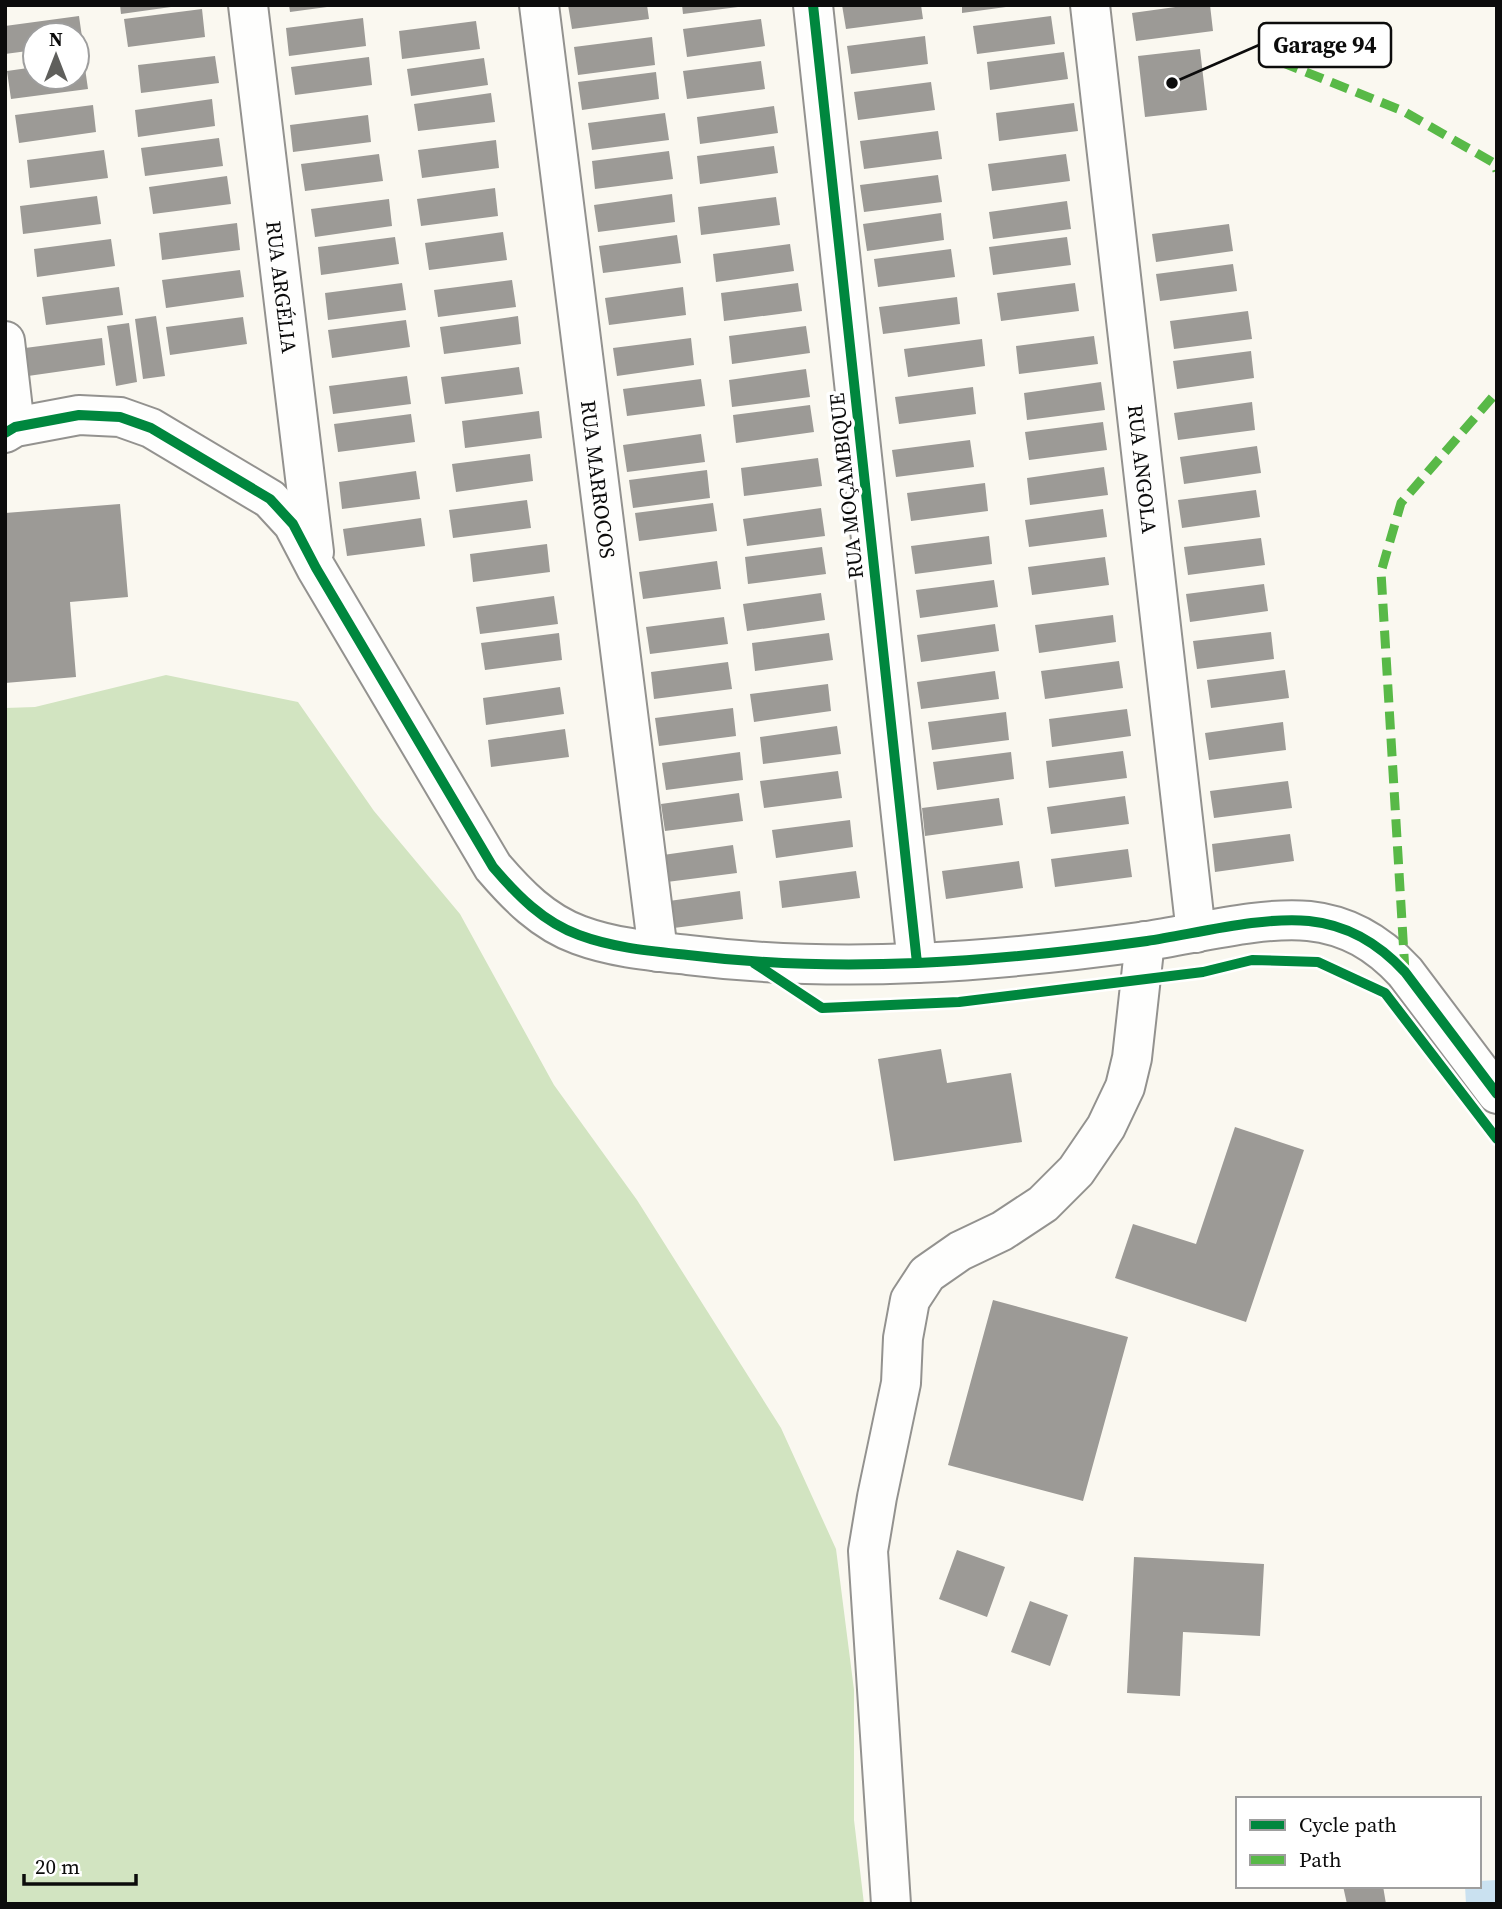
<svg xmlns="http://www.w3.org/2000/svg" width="1502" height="1909" font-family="'Source Serif 4',serif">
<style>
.forest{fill:#d2e4c1}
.water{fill:#cae1f0}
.building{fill:#9c9a96}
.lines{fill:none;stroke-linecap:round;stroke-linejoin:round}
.minor-casing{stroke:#93928f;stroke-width:42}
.minor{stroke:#fefefd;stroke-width:38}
.quiet{stroke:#58b947;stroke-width:9;stroke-dasharray:18 9;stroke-linecap:butt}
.cycleway-casing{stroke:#fff;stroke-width:15}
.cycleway{stroke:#00873e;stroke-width:10}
.labels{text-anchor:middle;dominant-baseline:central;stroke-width:7;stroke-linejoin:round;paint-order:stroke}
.street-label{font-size:21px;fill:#0c0c0c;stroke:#fff}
.leader{fill:none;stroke:#0c0c0c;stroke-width:2.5}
.callout-dot{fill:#0c0c0c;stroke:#fff;stroke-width:2.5}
.callout{fill:#fff;stroke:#0c0c0c;stroke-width:2.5}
.callout-label{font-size:23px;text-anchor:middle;font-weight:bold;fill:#0c0c0c}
</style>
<rect width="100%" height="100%" fill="#faf8f0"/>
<path class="forest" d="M166,675l132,27 76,109 86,103 94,171 83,115 144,228 55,121 18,141v130l10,84h-859v-1196l30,-1z"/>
<path class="water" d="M1497,1880v24h-31l-1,-18h14v-5z"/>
<path class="building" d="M120,5h51v2l-50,7z
M289,5h38v2l-37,5z
M568,5h79l2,14 -77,10z
M682,5h56v2l-55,7z
M842,5h79l2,14 -77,10z
M962,5h44v2l-44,6z
M1190,5h20l3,26 -77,10 -4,-28z
M202,9l3,28 -77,10 -4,-28z
M79,16l4,28h-6v-9h-42v15l-30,4v-28z
M1051,16l4,28 -78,10 -4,-28z
M363,18l3,28 -77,10 -3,-28z
M761,19l4,27 -78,11 -4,-28z
M476,21l4,28 -78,10 -3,-28z
M925,36l3,28 -77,10 -4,-28z
M652,37l3,28 -77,10 -4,-28z
M1200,49l7,61 -62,7 -7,-61z
M1064,52l4,27 -78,11 -3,-28z
M215,56l4,27 -78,10 -3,-28z
M369,57l3,28 -77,10 -4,-28z
M484,58l4,27 -77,11 -4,-27z
M84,61l4,28 -77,10 -4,-28 28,-4v10h42v-15z
M761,61l4,28 -78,10 -4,-28z
M656,72l3,27 -77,11 -4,-28z
M931,82l4,28 -77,10 -4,-28z
M491,93l4,29 -77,9 -4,-27z
M212,99l3,27 -77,11 -3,-27z
M1074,103l4,28 -79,10 -3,-28z
M93,105l3,27 -77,11 -4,-28z
M774,106l4,27 -78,11 -3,-27z
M665,113l4,27 -77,10 -4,-27z
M368,115l3,27 -78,10 -3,-27z
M938,131l4,28 -78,10 -4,-28z
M219,138l4,28 -78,10 -4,-28z
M496,140l3,28 -77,10 -4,-28z
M774,146l4,27 -78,11 -3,-28z
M104,150l4,28 -78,10 -3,-28z
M669,151l4,28 -78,10 -3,-28z
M379,154l4,27 -78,10 -4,-27z
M1066,154l4,27 -78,10 -4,-27z
M938,175l4,27 -78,10 -4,-27z
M227,176l4,28 -78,10 -4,-27z
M495,188l3,28 -77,10 -4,-27z
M672,194l3,28 -77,10 -4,-27z
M97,196l4,28 -78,10 -3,-28z
M776,197l4,28 -79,10 -3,-28z
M389,199l3,27 -77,11 -4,-28z
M1067,201l4,28 -78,10 -4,-27z
M941,213l3,27 -77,11 -4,-27z
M237,223l3,27 -78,10 -3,-27z
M1229,224l4,27 -77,11 -4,-28z
M503,232l4,28 -78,10 -4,-27z
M677,235l4,28 -78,10 -4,-27z
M395,237l4,27 -78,11 -3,-28z
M1067,237l4,28 -78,10 -4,-28z
M111,239l4,27 -78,11 -3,-28z
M790,244l4,27 -78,11 -3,-28z
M951,249l4,28 -77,10 -4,-28z
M1233,264l4,27 -77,10 -4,-27z
M240,270l4,27 -78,11 -4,-28z
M512,280l4,27 -78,10 -4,-27z
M402,283l4,27 -78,10 -3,-27z
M798,283l4,28 -78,10 -3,-28z
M1075,283l4,28 -78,10 -4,-28z
M119,287l4,28 -77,10 -4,-28z
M683,287l3,28 -77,10 -4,-27z
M957,297l3,27 -77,10 -4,-27z
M1248,311l4,28 -78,10 -4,-28z
M156,316l9,60 -22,3 -8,-60z
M518,316l3,28 -77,10 -4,-27z
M243,317l4,27 -77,11 -4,-28z
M406,320l4,27 -78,11 -4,-28z
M129,323l8,59 -21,4 -9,-60z
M806,326l4,27 -78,11 -3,-28z
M1094,336l4,28 -79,10 -3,-28z
M102,338l3,27 -77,11 -3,-28z
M691,338l3,27 -77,11 -4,-28z
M982,339l3,27 -77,11 -4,-28z
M1251,351l3,27 -77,11 -4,-28z
M519,367l4,27 -78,10 -4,-27z
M806,369l4,28 -78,10 -3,-27z
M407,376l4,28 -78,10 -4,-28z
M701,379l4,27 -78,10 -4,-27z
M1101,382l4,28 -78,10 -3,-27z
M973,387l3,27 -77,10 -4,-27z
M1252,402l3,28 -77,10 -4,-27z
M810,405l4,27 -78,11 -3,-28z
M539,411l3,27 -77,10 -3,-27z
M411,414l4,28 -77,10 -4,-28z
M1103,422l4,28 -78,10 -4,-28z
M701,434l4,28 -78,10 -4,-27z
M970,440l4,27 -78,10 -4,-27z
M1257,446l4,27 -77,11 -4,-27z
M530,454l3,27 -77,11 -4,-28z
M818,458l4,28 -78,10 -3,-28z
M1104,467l4,28 -78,10 -3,-27z
M707,470l3,28 -77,10 -4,-28z
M416,471l4,28 -78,10 -3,-27z
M985,483l3,28 -77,10 -4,-28z
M1256,490l4,27 -78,11 -4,-28z
M527,500l4,28 -78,10 -4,-28z
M713,503l4,28 -78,10 -4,-28z
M120,504l8,93 -58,5 6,75 -71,6v-170z
M821,508l4,28 -78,10 -4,-27z
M1103,509l4,28 -78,10 -4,-27z
M421,518l4,28 -78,10 -4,-27z
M989,536l3,28 -77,10 -4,-28z
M1261,538l4,27 -77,10 -4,-28z
M547,544l3,28 -77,10 -3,-28z
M822,547l4,27 -78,10 -3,-27z
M1105,557l4,28 -77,10 -4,-28z
M717,561l4,28 -78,10 -4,-27z
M994,580l4,27 -78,11 -4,-28z
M1264,584l4,27 -78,11 -4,-28z
M821,593l4,27 -78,11 -4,-27z
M554,596l4,28 -78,10 -4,-27z
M1113,615l3,27 -77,11 -4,-28z
M724,617l4,27 -78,10 -4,-27z
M995,624l4,27 -78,11 -4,-27z
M1271,632l3,27 -77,10 -4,-28z
M559,633l3,27 -77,10 -4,-27z
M829,633l4,27 -78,11 -3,-28z
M1119,661l4,27 -78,11 -4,-28z
M728,662l4,27 -78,10 -3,-27z
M1285,670l4,28 -78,10 -4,-28z
M995,671l4,28 -78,10 -4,-27z
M828,684l3,27 -77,11 -4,-28z
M560,687l4,27 -78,11 -3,-27z
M733,708l3,28 -77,10 -4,-28z
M1127,709l4,27 -79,11 -3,-28z
M1006,712l3,28 -77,10 -4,-28z
M1283,722l3,28 -77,10 -4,-27z
M837,726l4,28 -78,10 -3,-27z
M565,729l4,28 -78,10 -3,-27z
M1123,751l4,27 -78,10 -3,-27z
M740,752l3,28 -77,10 -4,-27z
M1011,752l3,27 -77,11 -4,-28z
M838,771l4,27 -78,10 -4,-27z
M1288,781l4,27 -78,10 -4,-27z
M739,793l4,28 -78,10 -4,-27z
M1125,796l4,28 -78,10 -4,-27z
M999,798l4,27 -78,11 -3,-28z
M850,820l3,27 -77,11 -4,-28z
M1290,834l4,27 -79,11 -3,-28z
M733,845l4,28 -78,10 -3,-27z
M1128,849l4,28 -77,10 -4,-28z
M1019,861l4,27 -77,11 -4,-28z
M856,871l4,27 -78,10 -3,-27z
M740,891l3,28 -77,10 -4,-27z
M941,1049l6,34 64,-10 11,69 -128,19 -16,-102z
M1235,1127l69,23 -58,172 -131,-44 18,-54 63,20z
M993,1300l135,37 -45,164 -135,-36z
M957,1550l48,17 -18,50 -48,-18z
M1134,1557l130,7 -4,72 -77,-4 -3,64 -53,-3z
M1030,1601l38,14 -18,51 -39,-14z
M1343,1886h40l3,18h-39z"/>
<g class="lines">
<defs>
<g id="minor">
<path id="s1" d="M248,5l66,547"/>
<path id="s2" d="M539,5l119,947"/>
<path d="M813,5l104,958"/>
<path id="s3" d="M1090,5l106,928"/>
<path d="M5,341l10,86"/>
<path d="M5,433l10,-6 64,-12 41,2 31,11 119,71 23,25 23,44 177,299c24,28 50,55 86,68 35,13 72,16 109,20 152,19 307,7 459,-14 47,-7 116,-25 162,-20 39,4 69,22 96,51l92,122"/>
<path d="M891,1904l-23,-353 9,-54 24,-114 2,-45 7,-38 17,-26 33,-23 42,-20 41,-27 33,-33 30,-44 19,-40 7,-29 13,-117"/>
</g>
</defs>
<use href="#minor" class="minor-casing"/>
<use href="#minor" class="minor"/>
<path class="quiet" d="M1281,62l122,49 91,52 3,8
M1405,972l-24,-400 20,-69 96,-111"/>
<defs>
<path id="cycleway" d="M813,5l104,958
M5,433l10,-6 64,-12 41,2 31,11 119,71 23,25 23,44 177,299c24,28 50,55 86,68 35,13 72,16 109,20 152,19 307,7 459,-14 47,-7 116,-25 162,-20 39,4 69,22 96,51l92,122
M754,963l68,45 137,-6 244,-30 49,-12 66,2 67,31 112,146"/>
</defs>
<use href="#cycleway" class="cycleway-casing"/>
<use href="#cycleway" class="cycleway"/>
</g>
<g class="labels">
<g class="street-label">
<text stroke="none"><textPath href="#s1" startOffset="284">RUA ARGÉLIA</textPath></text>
<text stroke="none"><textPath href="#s3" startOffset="467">RUA ANGOLA</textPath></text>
<text stroke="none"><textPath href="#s2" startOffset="478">RUA MARROCOS</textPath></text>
<text transform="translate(846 486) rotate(-96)">RUA MOÇAMBIQUE</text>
</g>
</g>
<path class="leader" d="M1172 83L1259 45"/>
<circle class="callout-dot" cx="1172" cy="83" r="7"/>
<rect class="callout" x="1259" y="23" width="132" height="44" rx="7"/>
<g class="callout-label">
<text x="1325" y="53">Garage 94</text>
</g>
<rect width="1502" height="1909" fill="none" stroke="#0c0c0c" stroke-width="14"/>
<rect x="1236" y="1797" width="245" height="91" fill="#ffffff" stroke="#9e9e9e" stroke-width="2"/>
<rect x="1250" y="1820" width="35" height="10" fill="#00873e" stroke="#9e9e9e" stroke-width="2"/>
<text x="1299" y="1832" font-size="21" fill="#0c0c0c">Cycle path</text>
<rect x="1250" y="1855" width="35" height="10" fill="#58b947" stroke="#9e9e9e" stroke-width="2"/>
<text x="1299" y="1867" font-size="21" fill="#0c0c0c">Path</text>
<g transform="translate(56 56)"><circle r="33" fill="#ffffff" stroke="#9e9e9e" stroke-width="2"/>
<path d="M0-5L12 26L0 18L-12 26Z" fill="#5f5f5c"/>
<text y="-10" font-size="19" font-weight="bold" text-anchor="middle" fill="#0c0c0c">N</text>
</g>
<path d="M24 1874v10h112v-10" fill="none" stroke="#0c0c0c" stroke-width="3.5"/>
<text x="35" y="1874" font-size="21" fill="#0c0c0c" stroke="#ffffff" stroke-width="5" paint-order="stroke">20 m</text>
</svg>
